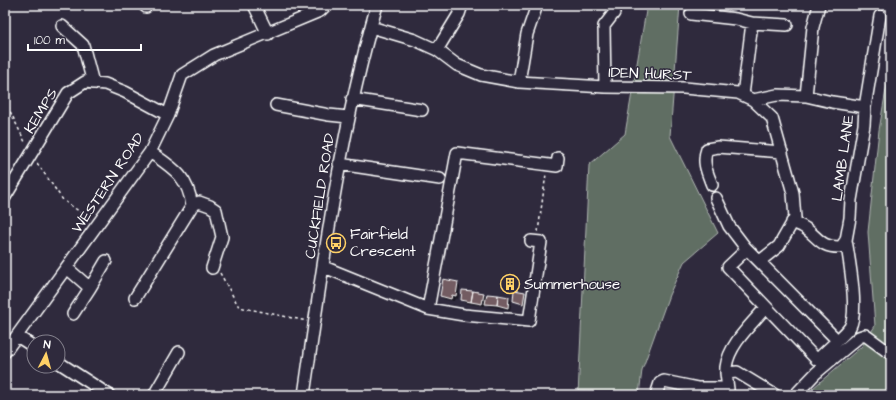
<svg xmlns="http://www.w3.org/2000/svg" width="896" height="400" font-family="'Architects Daughter',sans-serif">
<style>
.green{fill:#606e64;stroke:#b0b6b2}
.shadow{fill:#0007}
.building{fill:#735c62;stroke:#fff}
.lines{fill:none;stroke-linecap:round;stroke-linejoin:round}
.minor-casing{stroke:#fff;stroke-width:14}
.path{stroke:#fff;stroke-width:1.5;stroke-dasharray:3 3;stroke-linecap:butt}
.minor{stroke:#2f2a3d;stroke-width:11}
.labels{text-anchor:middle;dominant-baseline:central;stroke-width:3;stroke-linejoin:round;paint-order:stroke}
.street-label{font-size:15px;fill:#fff;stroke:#2f2a3d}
.poi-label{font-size:15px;fill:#fff;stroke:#2f2a3d;text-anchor:start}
</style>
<rect width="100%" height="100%" fill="#2f2a3d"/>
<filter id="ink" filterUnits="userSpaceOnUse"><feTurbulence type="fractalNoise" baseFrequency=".025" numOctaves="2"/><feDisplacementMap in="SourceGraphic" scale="8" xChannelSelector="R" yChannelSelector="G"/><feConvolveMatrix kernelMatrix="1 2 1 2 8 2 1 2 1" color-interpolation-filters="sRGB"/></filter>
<g filter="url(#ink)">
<path class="green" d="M647,5h33l-10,131 48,97 -34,29 -15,33 -27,75 -3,25h-61l11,-230 36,-31z
M891,61v334h-83l5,-7 49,-42 13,-20 -7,-94 11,-102z"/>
<path class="shadow" d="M457,283l3,3 -2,13 -3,-1 -1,3 -10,-2 -3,-3z
M509,283l3,1 1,3h-3z
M524,292l3,4 -1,10 -12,-6z
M483,294l4,4h22l3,3 -2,9 -21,-4 -4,-4v4l-20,-3 -3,-3z"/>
<path class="building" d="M443,279l15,3 -2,14 -4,-1 -1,4 -11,-3z
M462,290l11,1 -2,11 -10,-2z
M514,290l11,2 -2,12 -10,-3z
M473,291l11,2 -2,11 -11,-2z
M487,294l11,1 -1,10 -12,-1z
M498,295l11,2 -1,11 -11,-3z"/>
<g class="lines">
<defs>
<path id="minor" d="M144,5l2,2
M254,5l14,29
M691,14l45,5 16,4 35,2
M62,26l21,19 10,38
M371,27l44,13 22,10 20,15 24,10 38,7 86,5 79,1 54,5 15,7 19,18 21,75 2,25 -16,28 -19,15
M437,50l22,-36 3,-9
M519,82l8,-48 10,-29
M605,87l-1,-61 10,-13
M743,95l9,-72
M806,96l7,-69 6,-22
M352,99l70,11
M753,100l24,-5 29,1 26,6 33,5
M276,105l53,10 19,2
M339,164l101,15
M712,185c-5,-13 -10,-23 -5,-36l11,-2 64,5
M5,197l63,-104 17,-11 20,2 20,8 43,23
M716,198l13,28 16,21 92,93
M192,206l7,-4 11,4 6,4 6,27 -10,31
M792,222c4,2 9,3 13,6 14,10 16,20 36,19l5,-7 4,-22 1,-18 13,-75 1,-18 15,-91
M747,249l-19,18 89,93c8,-9 27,-24 33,-33 9,-16 -1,-68 -4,-87
M324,267l104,42 36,6 65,6 12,-79 -10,-1
M67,268l23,20 -17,26
M90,288l16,-27
M135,298l57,-92c-4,-30 -19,-38 -42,-54
M428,309l29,-156 100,13 1,-8
M17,336l17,11
M5,352l145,-200 18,-37 14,-40 32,-20 106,-44 6,-6
M58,362l51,33
M726,373l11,-1 38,23
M154,395l25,-43
M304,395c19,-131 36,-263 73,-390
M656,395l4,-12 4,-2 34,7h30
M728,395c1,-9 -3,-19 -2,-28 3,-23 26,-43 40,-60
M795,395l21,-22 43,-36 6,-2 26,19"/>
</defs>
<use href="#minor" class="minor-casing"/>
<path class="path" d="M5,101l21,43
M37,163l26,37 27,19
M538,232l8,-58
M220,273l19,34 68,14"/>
<use href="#minor" class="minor"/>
</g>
</g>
<defs>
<symbol id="bus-ring" viewBox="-11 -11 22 22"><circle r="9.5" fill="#2f2a3d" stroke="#ffd166" stroke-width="1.5"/><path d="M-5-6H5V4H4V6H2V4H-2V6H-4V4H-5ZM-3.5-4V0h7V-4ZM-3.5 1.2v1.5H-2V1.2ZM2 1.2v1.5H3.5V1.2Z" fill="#ffd166"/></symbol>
<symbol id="building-ring" viewBox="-11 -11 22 22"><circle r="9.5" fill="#2f2a3d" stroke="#ffd166" stroke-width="1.5"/><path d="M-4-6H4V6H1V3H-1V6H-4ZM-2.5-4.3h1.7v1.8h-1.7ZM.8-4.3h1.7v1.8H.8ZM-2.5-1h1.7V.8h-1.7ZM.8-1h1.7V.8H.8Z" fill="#ffd166"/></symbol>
</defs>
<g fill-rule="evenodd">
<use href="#bus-ring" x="325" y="232" width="22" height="22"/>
<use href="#building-ring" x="499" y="273" width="22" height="22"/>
</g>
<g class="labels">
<g class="street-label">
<text transform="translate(650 74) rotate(2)">IDEN HURST</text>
<text transform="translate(41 111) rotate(-59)">KEMPS</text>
<text transform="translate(843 158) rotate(-82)">LAMB LANE</text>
<text transform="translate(108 183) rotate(-56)">WESTERN ROAD</text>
<text transform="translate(320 196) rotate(-81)">CUCKFIELD ROAD</text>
</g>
<g class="poi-label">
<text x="350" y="234">Fairfield<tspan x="350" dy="17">Crescent</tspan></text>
<text x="524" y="284">Summerhouse</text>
</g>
</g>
<rect width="896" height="400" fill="none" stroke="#2f2a3d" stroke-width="20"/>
<rect x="10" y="10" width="876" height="380" fill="none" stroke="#fff" stroke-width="1.5" filter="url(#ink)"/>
<g transform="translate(46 354) rotate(6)"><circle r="19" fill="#2f2a3d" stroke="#827f8b"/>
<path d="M0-3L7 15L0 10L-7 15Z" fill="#ffd166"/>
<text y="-6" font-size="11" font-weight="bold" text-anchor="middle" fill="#ffffff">N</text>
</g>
<path d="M28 44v6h113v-6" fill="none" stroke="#ffffff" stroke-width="2"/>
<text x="34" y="44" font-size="12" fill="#ffffff" stroke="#2f2a3d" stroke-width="3" paint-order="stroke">100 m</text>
</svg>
